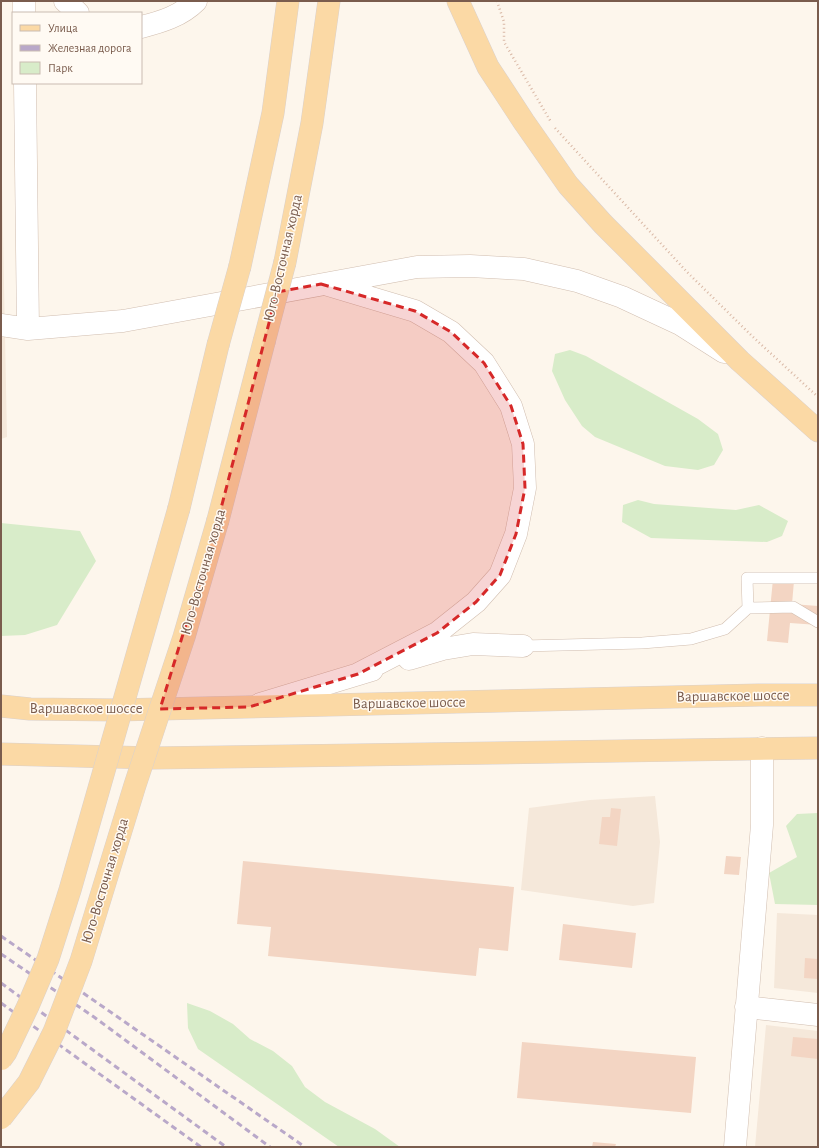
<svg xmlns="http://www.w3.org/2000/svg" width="819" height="1148" font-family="'Alegreya Sans',sans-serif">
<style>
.residential{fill:#f5e8da}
.green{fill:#d8ecc9}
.building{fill:#f3d5c3}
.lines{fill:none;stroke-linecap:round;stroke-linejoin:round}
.service-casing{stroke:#d1beb0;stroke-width:12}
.minor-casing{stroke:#d1beb0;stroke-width:23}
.primary-casing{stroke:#dad1cd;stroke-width:23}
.path{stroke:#d9b8a5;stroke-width:2.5;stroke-dasharray:1 3;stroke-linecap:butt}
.service{stroke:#fff;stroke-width:11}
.minor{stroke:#fff;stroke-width:22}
.primary{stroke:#fbd9a5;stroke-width:22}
.rail{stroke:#b9a8c9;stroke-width:3;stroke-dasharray:6 4;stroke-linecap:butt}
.primary-bridge-casing{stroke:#dad1cd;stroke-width:23;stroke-linecap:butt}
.primary-bridge{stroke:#fbd9a5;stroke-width:22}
.marked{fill:#d62828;fill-opacity:0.2;stroke:#d62828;stroke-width:3;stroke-dasharray:8 5;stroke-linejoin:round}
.labels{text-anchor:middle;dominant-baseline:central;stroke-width:3;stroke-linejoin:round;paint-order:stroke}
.street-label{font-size:15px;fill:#7a5c4d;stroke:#fffaf3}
</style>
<rect width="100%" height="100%" fill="#fdf6ec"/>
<path class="residential" d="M1,132l6,305 -6,2z
M655,796l5,46 -6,61 -21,3 -112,-16 8,-82 61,-8z
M777,913l41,2v78l-44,-5z
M766,1025l52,6v116h-63z"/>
<path class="green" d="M570,350l16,6 112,63 20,15 5,16 -9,15 -16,5 -33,-4 -70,-29 -13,-11 -17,-26 -13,-29 3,-17z
M638,500l16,4 82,6 23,-5 29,16 -6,15 -15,6 -116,-4 -29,-16 1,-17z
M1,523l79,8 16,30 -39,64 -32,10 -24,1z
M818,813v92l-43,-1 -6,-31 28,-16 -11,-31 11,-12z
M187,1003l23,8 23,13 17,15 23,12 19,15 13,21 20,15 50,27 25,18h-61l-141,-98 -10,-21z"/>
<path class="building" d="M773,579l21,2 -2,23 26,2v19l-28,-2 -2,20 -21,-2z
M611,808l10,1 -4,37 -18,-2 3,-27h8z
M726,856l15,1 -2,18 -15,-1z
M243,861l271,26 -6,64 -29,-3 -3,28 -208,-20 3,-29 -34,-3z
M563,924l73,9 -4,35 -73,-8z
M805,958l13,1v20l-14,-1z
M793,1037l25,2v20l-27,-3z
M522,1042l174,15 -5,56 -174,-15z
M593,1142l23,2 -1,3h-23z"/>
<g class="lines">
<defs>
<path id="service" d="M748,608l-1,-30h71
M523,646l119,-3 49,-4 34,-10 23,-21 45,-1 25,15"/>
<path id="minor" d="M24,1v12
M65,1l13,12
M141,27c20,-5 40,-11 55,-26
M25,83l3,246
M328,285l87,26 36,21 33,31 27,43 12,38 2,44 -9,46 -16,41 -24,27 -39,31 -79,41
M1,325l27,4 95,-8 294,-54 53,-1 54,3 53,12 45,16 58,27 44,28
M409,659l34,-10 30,-5 50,2
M260,704l112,-34
M746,1007l72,8
M735,1147l27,-322v-77"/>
<path id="primary" d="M458,1l30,66 36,55 44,63 35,39 137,137 78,70
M285,262l27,-139 17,-122
M240,266l33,-153 15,-112
M179,508l39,-163
M218,520l46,-178
M1,706l29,3 87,1 642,-15h59
M1,754l152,4 665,-10"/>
</defs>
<use href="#service" class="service-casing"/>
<use href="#minor" class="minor-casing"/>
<use href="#primary" class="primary-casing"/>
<path class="path" d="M497,1l7,21v20l47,80
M555,128l132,144 66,65 65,60"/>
<use href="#service" class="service"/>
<use href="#minor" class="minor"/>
<use href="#primary" class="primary"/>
<path class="rail" d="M1,936l304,211
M1,954l93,63 176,130
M1,983l225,164
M1,1003l200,144"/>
<defs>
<path id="primary-bridge" d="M264,342l21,-80
M218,345l22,-79
M1,1059l5,-7 22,-46 20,-47 22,-69 109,-382
M1,1118l28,-36 25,-50 27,-71 54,-176 49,-148 34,-117"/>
</defs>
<use href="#primary-bridge" class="primary-bridge-casing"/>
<use href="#primary-bridge" class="primary-bridge"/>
</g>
<path class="marked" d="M321,284l94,27 36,21 33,31 27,43 12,38 2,44 -9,46 -16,41 -24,27 -39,31 -79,41 -109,33 -89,2 58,-189 59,-228z"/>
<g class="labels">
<g class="street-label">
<text transform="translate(283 258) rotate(-77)">Юго-Восточная хорда</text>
<text transform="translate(203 572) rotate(-74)">Юго-Восточная хорда</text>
<text transform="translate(733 696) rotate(-1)">Варшавское шоссе</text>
<text transform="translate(409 703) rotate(-1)">Варшавское шоссе</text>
<text x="86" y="708">Варшавское шоссе</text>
<text transform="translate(105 881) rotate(-73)">Юго-Восточная хорда</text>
</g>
</g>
<rect width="819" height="1148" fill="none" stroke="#7a5c4d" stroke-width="4"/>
<rect x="12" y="12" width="130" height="72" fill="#fffaf3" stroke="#cabbb1"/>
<rect x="20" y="25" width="20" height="6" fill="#fbd9a5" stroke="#cabbb1"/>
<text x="48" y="32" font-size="12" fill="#7a5c4d">Улица</text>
<rect x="20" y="45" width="20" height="6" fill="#b9a8c9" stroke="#cabbb1"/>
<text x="48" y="52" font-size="12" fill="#7a5c4d">Железная дорога</text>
<rect x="20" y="62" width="20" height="12" fill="#d8ecc9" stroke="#cabbb1"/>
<text x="48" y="72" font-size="12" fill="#7a5c4d">Парк</text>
</svg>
